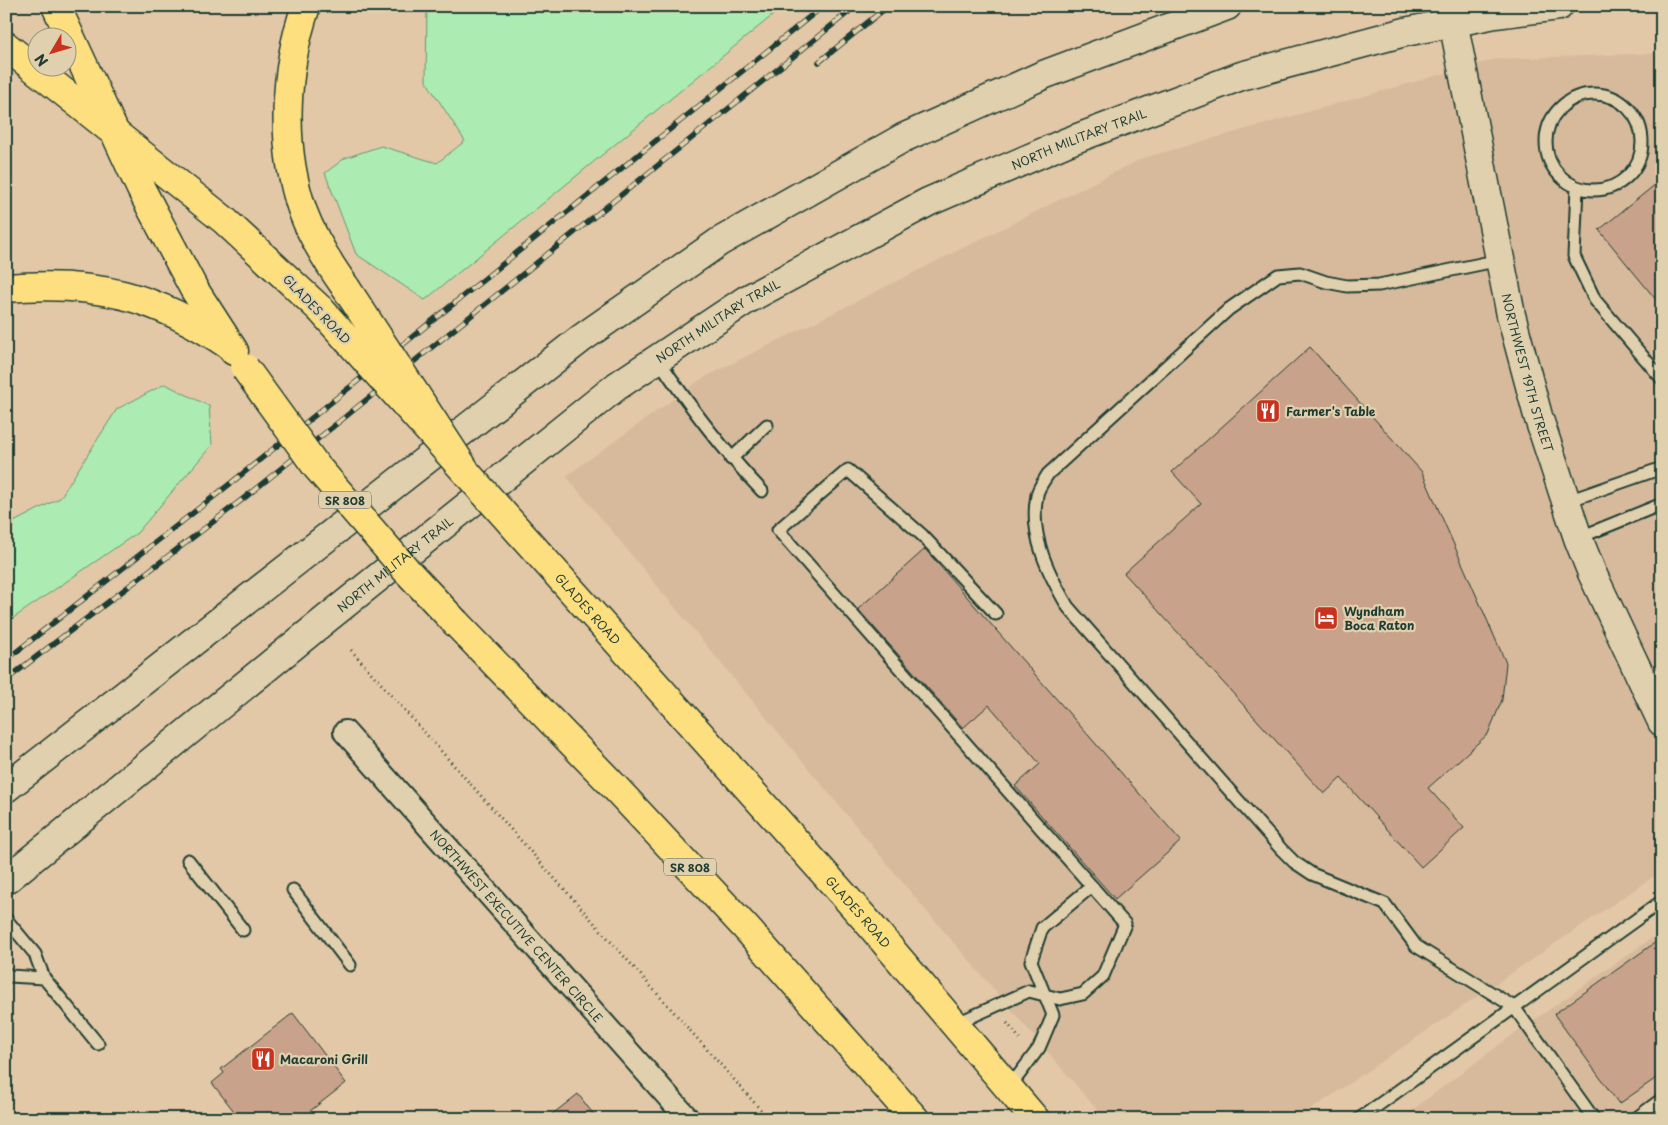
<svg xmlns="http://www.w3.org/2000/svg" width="1668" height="1125" font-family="'Playpen Sans',sans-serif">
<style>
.built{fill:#d7ba9c}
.green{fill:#acebb2;stroke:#669473}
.building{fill:#c8a28a;stroke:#1f3d34}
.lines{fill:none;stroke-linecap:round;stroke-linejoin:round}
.lane-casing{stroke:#1f3d34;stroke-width:15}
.street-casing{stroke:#1f3d34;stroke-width:26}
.secondary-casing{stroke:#1f3d34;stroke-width:31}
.primary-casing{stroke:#1f3d34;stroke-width:31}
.highway-casing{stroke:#1f3d34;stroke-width:31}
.path{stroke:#1f3d34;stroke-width:3;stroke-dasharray:1 4;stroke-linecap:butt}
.lane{stroke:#e1d0ad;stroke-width:11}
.street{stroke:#e1d0ad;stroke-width:22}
.secondary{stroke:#e1d0ad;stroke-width:28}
.primary{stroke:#fedf80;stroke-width:28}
.highway{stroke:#fedf80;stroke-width:28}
.rail-casing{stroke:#1f3d34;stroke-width:5.5}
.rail{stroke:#e1d0ad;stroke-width:4;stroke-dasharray:11;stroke-linecap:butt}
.primary-bridge-casing{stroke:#1f3d34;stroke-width:31;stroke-linecap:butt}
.highway-bridge-casing{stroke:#1f3d34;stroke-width:31;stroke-linecap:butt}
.primary-bridge{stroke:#fedf80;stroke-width:28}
.highway-bridge{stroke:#fedf80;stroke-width:28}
.labels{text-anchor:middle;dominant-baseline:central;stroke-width:4.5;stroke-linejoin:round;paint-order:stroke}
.shield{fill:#e1d0ad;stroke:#596958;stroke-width:1}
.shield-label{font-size:11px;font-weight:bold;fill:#1f3d34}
.street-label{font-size:12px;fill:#1f3d34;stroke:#e1d0ad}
.poi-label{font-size:12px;font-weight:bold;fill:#1f3d34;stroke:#e1d0ad;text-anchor:start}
</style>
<rect width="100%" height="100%" fill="#e3c8a7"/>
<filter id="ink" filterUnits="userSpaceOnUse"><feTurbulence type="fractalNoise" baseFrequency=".02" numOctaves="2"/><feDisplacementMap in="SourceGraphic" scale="10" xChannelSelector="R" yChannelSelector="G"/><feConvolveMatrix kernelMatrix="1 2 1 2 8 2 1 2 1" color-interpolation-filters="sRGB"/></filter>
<g filter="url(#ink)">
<path class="built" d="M1662,53v818l-365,248h-192l-182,-212 -357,-431 137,-98 440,-220 353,-99z
M1662,931v188h-262l104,-78z"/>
<path class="green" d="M427,6h357l-359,294 -69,-46 -31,-81 20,-15 36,-12 56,17 28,-22 -39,-60z
M165,384l44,22 3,39 -75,88 -131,90v-97l54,-28 57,-89z"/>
<path class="building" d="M1662,179v128l-63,-77z
M1310,347l112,125 84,191 -4,37 -14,34 -60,54 36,40 -43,39 -80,-89 -17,16 -200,-221 77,-69 -29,-32z
M925,549l256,292 -66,58 -100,-113 25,-22 -51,-59 -26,23 -105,-119z
M1656,942l6,8v124l-43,30 -65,-90z
M293,1013l53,70 -46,36h-60l-28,-36 12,-10 -3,-4z
M578,1094l19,25h-51z"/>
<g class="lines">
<defs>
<path id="lane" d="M1546 142a48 48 0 1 1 96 0a48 48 0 1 1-96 0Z
M1577,187l-3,69 21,44 67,79
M1500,260l-121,25 -32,1 -21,-4 -26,-9 -22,2 -49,34 -181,165c-4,7 -10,14 -11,21 -8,40 11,78 31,112l213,242 13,13 18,12 73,30 31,42 98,61 80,112
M658,359c31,47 65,91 104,132
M731,459l36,-34
M1565,502l97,-34
M1578,538l84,-34
M188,860l55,70
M293,890l57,75
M6,919l29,35 9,24 54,66
M6,973l3,3 35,2
M955,1024l74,-33 31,8 23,-5 20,-18 22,-52 -347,-394 70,-60 74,65 74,79
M1009,1088l30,-40 14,-33 -22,-54 11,-33 44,-37
M1359,1119l303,-218
M1635,1119l27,-20"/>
<g id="street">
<path id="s1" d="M345,732l343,387"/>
</g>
<g id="secondary">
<path id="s2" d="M1450,6l61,309 27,101 40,122 14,35 70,149"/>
<path d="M6,788l576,-450 137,-96 184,-104 140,-63 184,-69"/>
<path id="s3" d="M6,880l319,-260 292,-234 129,-86 182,-98 139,-60 174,-66 164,-44 90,-18 64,-8"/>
</g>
<g id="primary">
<path d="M56,6l85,183 53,100 40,62"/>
<path d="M6,46l218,174 96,89"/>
<path id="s4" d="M540,555l326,365 169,199"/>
<path d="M456,623l152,157 138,148 169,191"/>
</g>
<path id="highway" d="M306,6c-22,64 -26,141 -3,206 10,27 26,52 43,76
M6,288c89,-8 151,8 224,58"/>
</defs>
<use href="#lane" class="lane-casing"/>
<use href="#street" class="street-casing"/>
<use href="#secondary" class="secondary-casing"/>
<use href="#primary" class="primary-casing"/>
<use href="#highway" class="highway-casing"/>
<path class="path" d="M351,650l418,469
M1007,1023l13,16"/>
<use href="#lane" class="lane"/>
<use href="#street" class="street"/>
<use href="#secondary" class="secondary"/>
<use href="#primary" class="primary"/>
<use href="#highway" class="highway"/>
<defs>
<path id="rail" d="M819,62l69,-56
M6,660l225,-177 592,-477
M6,680l237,-181 613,-493"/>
</defs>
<use href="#rail" class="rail-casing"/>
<use href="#rail" class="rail"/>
<defs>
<path id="primary-bridge" d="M320,309l220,246
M245,368l71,98 91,105 49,52"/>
<path id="highway-bridge" d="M346,288l119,182"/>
</defs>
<use href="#primary-bridge" class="primary-bridge-casing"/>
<use href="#highway-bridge" class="highway-bridge-casing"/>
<use href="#primary-bridge" class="primary-bridge"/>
<use href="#highway-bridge" class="highway-bridge"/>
</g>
</g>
<defs>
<symbol id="restaurant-square" viewBox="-11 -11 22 22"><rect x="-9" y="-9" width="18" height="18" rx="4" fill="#c8321e" stroke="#e1d0ad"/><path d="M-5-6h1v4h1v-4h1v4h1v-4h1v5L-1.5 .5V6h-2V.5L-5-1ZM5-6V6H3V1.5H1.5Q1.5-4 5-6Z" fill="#fff"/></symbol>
<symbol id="hotel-square" viewBox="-11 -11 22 22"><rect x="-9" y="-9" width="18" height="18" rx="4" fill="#c8321e" stroke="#e1d0ad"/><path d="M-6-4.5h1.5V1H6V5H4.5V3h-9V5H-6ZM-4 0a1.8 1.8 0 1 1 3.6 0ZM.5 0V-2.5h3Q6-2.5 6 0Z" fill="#fff"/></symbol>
</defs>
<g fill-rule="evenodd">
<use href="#restaurant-square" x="1254" y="397" width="28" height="28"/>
<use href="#hotel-square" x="1312" y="604" width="28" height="28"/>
<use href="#restaurant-square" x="249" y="1045" width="28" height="28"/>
</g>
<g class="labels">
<g class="shield">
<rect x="319" y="491.5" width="52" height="17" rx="4"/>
<rect x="664" y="858.5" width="52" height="17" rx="4"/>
</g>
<g class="shield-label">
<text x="345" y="500">SR 808</text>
<text x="690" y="867">SR 808</text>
</g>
<g class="street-label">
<text stroke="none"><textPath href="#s3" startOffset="1311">NORTH MILITARY TRAIL</textPath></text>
<text transform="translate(317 309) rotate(46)">GLADES ROAD</text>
<text stroke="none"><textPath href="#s3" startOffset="906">NORTH MILITARY TRAIL</textPath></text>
<text stroke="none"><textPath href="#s2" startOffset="375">NORTHWEST 19TH STREET</textPath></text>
<text stroke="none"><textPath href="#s3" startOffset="501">NORTH MILITARY TRAIL</textPath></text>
<text stroke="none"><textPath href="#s4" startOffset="72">GLADES ROAD</textPath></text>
<text stroke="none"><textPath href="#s4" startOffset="478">GLADES ROAD</textPath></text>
<text stroke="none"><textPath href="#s1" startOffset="259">NORTHWEST EXECUTIVE CENTER CIRCLE</textPath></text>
</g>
<g class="poi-label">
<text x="1286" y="411">Farmer's Table</text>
<text x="1344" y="611">Wyndham<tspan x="1344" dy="14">Boca Raton</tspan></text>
<text x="280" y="1059">Macaroni Grill</text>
</g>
</g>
<rect width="1668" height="1125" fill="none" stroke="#e1d0ad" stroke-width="25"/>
<rect x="12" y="12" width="1643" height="1100" fill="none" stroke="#1f3d34" stroke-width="2" filter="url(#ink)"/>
<g transform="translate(52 52) rotate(232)"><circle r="24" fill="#e1d0ad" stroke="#93957d"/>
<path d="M0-4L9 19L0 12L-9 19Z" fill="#c8321e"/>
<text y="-8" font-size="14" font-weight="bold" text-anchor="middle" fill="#1f3d34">N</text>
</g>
</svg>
